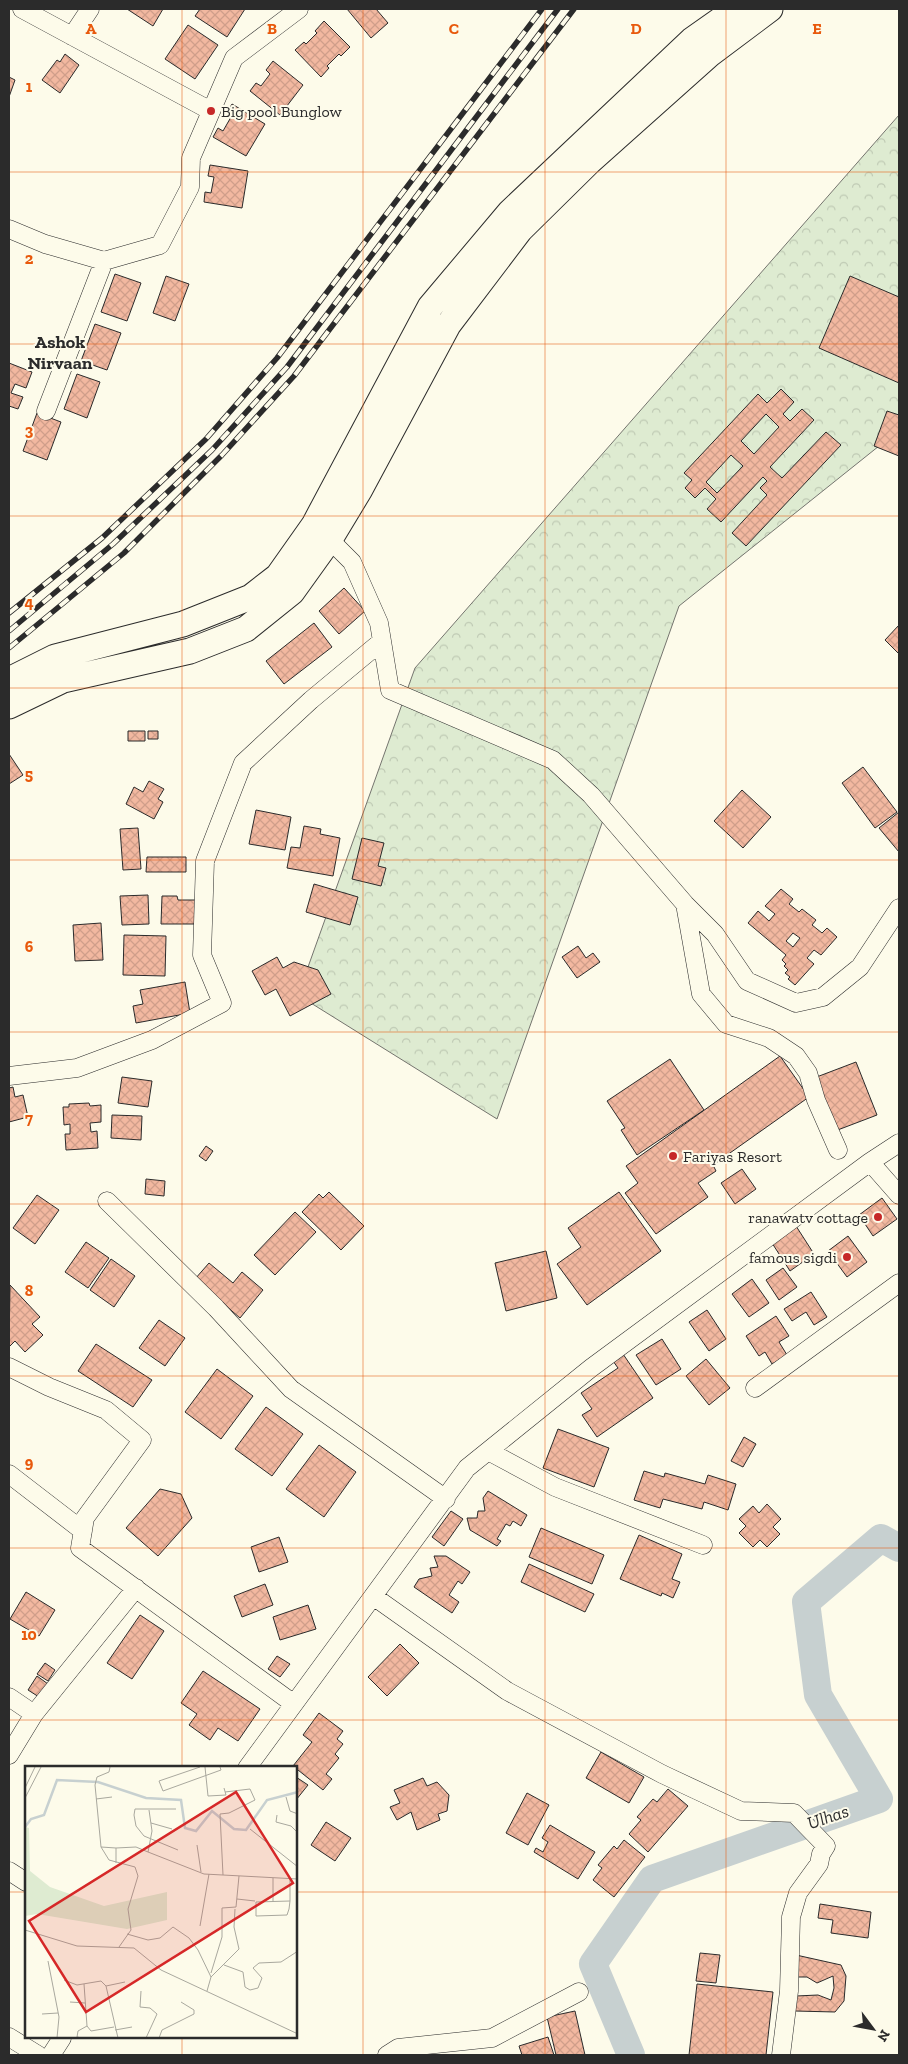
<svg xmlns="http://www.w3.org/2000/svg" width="908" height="2064" font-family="'Zilla Slab',serif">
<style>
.forest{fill:url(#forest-crowns);stroke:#74746e}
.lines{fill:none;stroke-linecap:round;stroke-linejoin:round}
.river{stroke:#c7d0d0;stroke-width:28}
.building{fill:url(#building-cross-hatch);stroke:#2b2b2b;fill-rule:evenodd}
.minor-casing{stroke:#2b2b2b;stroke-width:19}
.highway-casing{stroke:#2b2b2b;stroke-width:27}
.minor{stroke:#fdfbea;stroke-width:18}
.highway{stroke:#fdfbea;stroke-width:25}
.rail-casing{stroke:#2b2b2b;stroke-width:5.5}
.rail{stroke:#fdfbea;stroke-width:4;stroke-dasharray:11;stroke-linecap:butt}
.grid{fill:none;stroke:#e8590c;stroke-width:1;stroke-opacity:0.55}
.poi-dot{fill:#c62828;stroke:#fdfbea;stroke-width:2}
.labels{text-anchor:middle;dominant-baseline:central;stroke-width:4;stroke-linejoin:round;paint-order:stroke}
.poi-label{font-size:16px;fill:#2b2b2b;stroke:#fdfbea;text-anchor:start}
.neighbourhood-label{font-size:18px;font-weight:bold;fill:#2b2b2b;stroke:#fdfbea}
.water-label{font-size:18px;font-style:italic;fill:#2b2b2b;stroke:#fdfbea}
.inset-river{fill:none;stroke:#c7d0d0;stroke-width:2.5}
.inset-road{fill:none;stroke:#a9a89e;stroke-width:1}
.view{fill:#d62828;fill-opacity:0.15;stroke:#d62828;stroke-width:2.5}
.inset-edge{fill:none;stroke:#2b2b2b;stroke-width:2.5}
.grid-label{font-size:16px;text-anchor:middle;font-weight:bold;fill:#e8590c;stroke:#fdfbea;stroke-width:4;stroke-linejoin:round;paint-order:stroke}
</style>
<defs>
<pattern id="forest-crowns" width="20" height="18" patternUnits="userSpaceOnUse" patternTransform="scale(1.25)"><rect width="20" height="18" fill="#deebd1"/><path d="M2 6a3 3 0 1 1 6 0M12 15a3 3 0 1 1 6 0" fill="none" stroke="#bfcab4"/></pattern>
<pattern id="building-cross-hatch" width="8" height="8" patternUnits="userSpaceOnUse" patternTransform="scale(1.25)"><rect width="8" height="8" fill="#f2b8a0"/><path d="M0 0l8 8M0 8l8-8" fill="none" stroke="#d09e8a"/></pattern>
</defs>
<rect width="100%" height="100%" fill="#fdfbea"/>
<path class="forest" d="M899,115v315l-220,176 -182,513 -199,-124 117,-327z"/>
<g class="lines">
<path class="river" d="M631,2055l-38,-91 59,-85 227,-80 -61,-104 -12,-93 75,-64 18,10"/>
</g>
<path class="building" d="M127,9h36l-10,17z
M200,9h45l-18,28 -32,-21z
M347,9h29l12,14 -17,15z
M324,21l26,26 -9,9 -2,-2 -12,12 2,2 -8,9 -26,-27 9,-8 2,2 11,-11 -2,-2z
M188,25l30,20 -23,34 -30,-20z
M65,54l14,11 -19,28 -18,-13 15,-20 3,2z
M273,61l30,24 -23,30 -30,-24 6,-8 5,3 9,-12 -4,-4z
M9,77l6,3 -6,17z
M232,104l33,20 -19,32 -33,-19 5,-9 5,3 8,-14 -5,-3z
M210,165l38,6 -6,37 -38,-6 1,-10 6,1 3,-16 -6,-1z
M115,274l26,9 -14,38 -26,-9z
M166,276l23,8 -14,37 -22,-8z
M850,276l49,21v86l-80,-35z
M95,324l26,9 -14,37 -26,-9z
M9,363l23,9 -6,16 -11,-4 -4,9 12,4 -5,12 -9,-3z
M77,374l23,8 -13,36 -23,-9z
M781,389l13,13 -11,12 7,7 12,-12 12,11 -44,47 12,11 44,-46 15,13 -95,101 -14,-13 35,-38 -7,-7 7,-7 -4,-4 -42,45 -14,-13 9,-10 -11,-11 -10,10 -10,-10 7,-8 -8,-7 74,-79 9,9zM766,414l13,13 -25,27 -13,-13zM731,455l12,11 -26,27 -11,-11z
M887,411l12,4v41l-25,-10z
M37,413l24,9 -14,38 -24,-9z
M344,588l21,23 -26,23 -20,-23z
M314,623l18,24 -48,37 -18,-23z
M899,625v26l-1,2 -13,-13z
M128,731h17v10h-17z
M148,731h10v8h-10z
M9,754l14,21 -14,9z
M863,767l34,45 -22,16 -33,-45z
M149,781l15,8 -6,10 5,3 -9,17 -28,-15 8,-17 9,5z
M742,790l29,27 -28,31 -29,-27z
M256,810l35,7 -6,33 -36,-6z
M899,812v40l-20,-24z
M304,826l17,3 -1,5 20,4 -7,38 -46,-8 4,-21 9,1z
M138,828l3,41 -18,1 -3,-41z
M362,838l22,5 -6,23 8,2 -5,18 -29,-7z
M147,857h39v15h-40z
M314,884l44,13 -8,28 -44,-13z
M781,889l12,10 -4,5 10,8 3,-3 14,11 -4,5 10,8 5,-5 10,9 -16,18 -7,-5 -7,8 7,6 -19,21 -7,-6 2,-2 -5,-4 3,-3 -4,-4 2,-2 -4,-4 4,-5 -38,-32 10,-12 11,10 6,-7 -10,-8zM793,933l7,5 -7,9 -7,-6z
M148,895l1,29 -27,1 -2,-29z
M162,896h15l1,4h18v24h-35z
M101,923l2,37 -28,1 -2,-36z
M124,935l42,1 -1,40 -42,-1z
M578,946l8,12 7,-5 7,9 -23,16 -15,-21z
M277,957l6,11 11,-6 24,8 13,24 -41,22 -14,-27 -11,6 -13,-24z
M185,982l5,31 -54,10 -3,-17 10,-2 -3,-14z
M780,1056l29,41 -96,68 3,6 -18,12 10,14 -52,37 -31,-41 13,-10 -12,-17z
M670,1059l34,51 -67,45 -16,-25 4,-2 -18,-27z
M856,1062l21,53 -42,16 -21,-53z
M122,1077l30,4 -4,26 -30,-4z
M13,1087l2,10 8,-2 5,22 -19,5v-34z
M89,1103l1,3 11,-1v17l-11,1 1,9 6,-1 1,17 -32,2 -1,-16h5v-10l-6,1 -1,-18h6v-3z
M112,1115l30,1 -1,24 -30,-2z
M206,1146l7,5 -7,10 -7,-5z
M742,1169l14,20 -21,15 -14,-21z
M146,1179l19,2 -1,15 -19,-2z
M329,1192l35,34 -23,24 -39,-38 17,-18 4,4z
M619,1192l42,59 -74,54 -30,-41 24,-17 -13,-19z
M37,1195l22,15 -24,34 -22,-16z
M882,1198l15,21 -24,17 -14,-21z
M295,1212l21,20 -41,43 -21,-20z
M796,1226l18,28 -24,17 -18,-28z
M848,1236l19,26 -20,15 -19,-26z
M86,1242l23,16 -21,30 -23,-16z
M546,1251l11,47 -51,13 -11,-48z
M111,1259l24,17 -21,31 -24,-17z
M209,1263l24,20 9,-11 21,18 -23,28 -45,-39z
M783,1268l14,19 -18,13 -13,-20z
M752,1279l17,24 -20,14 -17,-23z
M10,1285l30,32 -8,7 11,11 -18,17 -10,-11 -6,6z
M811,1292l16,25 -13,8 -8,-13 -14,9 -8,-12z
M707,1310l19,29 -17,12 -20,-29z
M776,1316l13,20 -10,6 8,13 -15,9 -7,-12 -6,4 -13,-20z
M159,1320l26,18 -20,28 -26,-18z
M662,1339l19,30 -25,16 -20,-30z
M96,1344l56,36 -19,27 -55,-36z
M623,1354l30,44 -56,39 -15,-22 10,-6 -11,-16 37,-25 -5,-7z
M706,1359l24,29 -21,17 -23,-29z
M217,1369l36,27 -32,43 -36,-27z
M266,1407l37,27 -31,42 -37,-27z
M558,1429l51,19 -15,39 -51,-19z
M744,1437l12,7 -13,23 -12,-6z
M319,1445l37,27 -32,45 -38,-28z
M644,1471l20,6 1,-4 40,11 3,-9 28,9 -8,26 -24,-8 -2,7 -39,-10 -3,9 -26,-8z
M160,1489l21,5 11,24 -34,38 -32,-28z
M488,1491l39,24 -6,11 -8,-5 -3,5 -4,-2 -9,15 4,2 -4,5 -27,-16 -3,-12h10l1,-7h7l-2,-13z
M767,1504l14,15 -8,8 7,7 -13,13 -7,-7 -7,7 -14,-14 7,-7 -7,-7 14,-13 6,7z
M451,1511l12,8 -19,27 -12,-9z
M541,1528l63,27 -12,29 -63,-27z
M639,1535l43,19 -10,25 8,3 -7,16 -11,-5 -1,3 -41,-17z
M279,1537l9,25 -29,10 -8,-25z
M434,1556h12l24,16 -8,12 -4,-3 -9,14 10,7 -7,11 -38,-26 5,-8 13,-3 -2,-8 8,-1z
M529,1564l65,30 -9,18 -64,-30z
M265,1584l8,21 -31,12 -8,-21z
M26,1592l29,18 -16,26 -29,-17z
M308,1605l8,24 -36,11 -7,-23z
M140,1615l24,16 -32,48 -25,-16z
M400,1644l19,19 -32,33 -19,-19z
M277,1656l13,8 -10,13 -12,-8z
M45,1663l10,7 -7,11 -11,-7z
M203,1671l57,38 -22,32 -20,-13 -8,12 -21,-15 8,-11 -16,-11z
M37,1676l11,8 -9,13 -11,-7z
M319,1713l24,18 -6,8 6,5 -8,10 4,4 -13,16 6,5 -9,11 -30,-24 19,-24 -9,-7z
M601,1752l43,25 -15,26 -43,-25z
M296,1777l12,8 -12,15z
M423,1778l4,8 10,-4 12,13 -2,16 -9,3 2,6 -23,10 -6,-18 -14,8 -7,-13 10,-4 -6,-13z
M668,1789l20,17 -40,46 -19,-18 12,-14 -4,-3 16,-18 4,3z
M527,1793l22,12 -21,40 -22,-12z
M326,1822l25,16 -16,23 -24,-16z
M550,1825l45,27 -17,27 -44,-27 2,-4 7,4 5,-10 -6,-4z
M624,1840l21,17 -31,40 -21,-17 9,-12 -4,-3 16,-19 3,3z
M820,1904l51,8 -3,26 -37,-5 2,-13 -15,-2z
M700,1953l20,2 -4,28 -20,-2z
M796,1955l45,10 5,11 -2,25 -9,11 -40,-1 1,-15 22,-1 13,5 3,-12 -1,-12 -16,7 -10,-6h-11z
M697,1984l76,8 -7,63h-77z
M575,2011l10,44h-29l-9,-38z
M548,2037l6,18h-32l-3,-9z"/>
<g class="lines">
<defs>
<path id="minor" d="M22,9l189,102
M72,36l18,-27
M9,229l36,15 59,17 56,-16 30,-58 1,-29 43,-100 65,-49
M46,411l58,-150
M322,532l30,30 27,61 11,67 163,70 38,35 94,109 30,30 32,47 49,22 27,-6 37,-30 39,-59
M685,904l16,90 25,30 43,14 27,18 12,17 8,27 22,50
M9,1076l68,-8 75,-28 70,-37 -20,-48 3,-94 38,-98 68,-63 71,-59
M899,1143l-29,19 29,33
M107,1201l109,107 75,81 155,110
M9,1367l40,20 57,23 36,30 -57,78 -5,30 214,156
M755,1388l144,-105
M488,1451l67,36 148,58
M9,1474l74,57
M373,1596l134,95 155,83 79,37 53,2 32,33 -5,8 -2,10 -21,29 -7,24 -2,74 -8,64
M9,1697l25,17 -25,41
M34,1714l102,-126
M247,1768l220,-300 124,-100 279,-206
M9,1871l17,11
M9,2037l29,18
M51,2055l11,-17
M387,2055l11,-7 94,-10 87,-46"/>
<path id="highway" d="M9,680l46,-23 128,-33 68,-27 27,-21 36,-51 116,-218 80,-95 182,-172 44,-31
M9,706l54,-26 127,-29 56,-22 46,-37 38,-53 29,-48 89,-166 72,-95 69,-68 121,-108 60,-45"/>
</defs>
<use href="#minor" class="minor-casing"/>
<use href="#highway" class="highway-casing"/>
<use href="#minor" class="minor"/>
<use href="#highway" class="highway"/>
<defs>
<path id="rail" d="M9,613l93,-75 104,-99 71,-81 265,-349
M9,631l104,-87 99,-94 75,-83 271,-358
M9,648l115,-95 98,-98 72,-79 280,-367"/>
</defs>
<use href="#rail" class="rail-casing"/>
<use href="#rail" class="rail"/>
</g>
<path class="grid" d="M182,9v1759M363,9v2046M545,9v2046M726,9v2046M9,172h890M9,344h890M9,516h890M9,688h890M9,860h890M9,1032h890M9,1204h890M9,1376h890M9,1548h890M9,1720h890M9,1892h17M296,1892h603M182,2038v17"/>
<g class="poi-dot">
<circle cx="211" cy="111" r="5"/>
<circle cx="673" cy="1156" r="5"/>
<circle cx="878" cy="1217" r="5"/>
<circle cx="847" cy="1257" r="5"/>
</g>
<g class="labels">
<g class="poi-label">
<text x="221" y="111">Big pool Bunglow</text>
<text x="683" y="1156">Fariyas Resort</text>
<text x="868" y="1217" text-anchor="end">ranawatv cottage</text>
<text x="837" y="1257" text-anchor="end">famous sigdi</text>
</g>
<g class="neighbourhood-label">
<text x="60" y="342">Ashok<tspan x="60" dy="21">Nirvaan</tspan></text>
</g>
<g class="water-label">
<text transform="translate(828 1817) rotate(-19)">Ulhas</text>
</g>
</g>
<g transform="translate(25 1766)">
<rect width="272" height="272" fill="#fdfbea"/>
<path d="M0,61l4,1 1,43 20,16 54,19 63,-14v28l-40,9 -90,-15 -12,2z" fill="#deebd1"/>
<path class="inset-river" d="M0,61l6,-8 13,-4 13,-35 41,2 48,16 35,2 4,28 11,3 16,-20 22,18 12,1 21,-30 31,-8"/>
<path class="inset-road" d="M85,1l-1,5 -12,5 -2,8 6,62 8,13 26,7 3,9 -10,33 3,21 -12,17M175,1l-41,14 4,10 58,-21 -1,-3M180,1l3,29 18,-1 -2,-7M0,22l10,-21M261,31l4,14 8,3M0,32l16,-31M71,33l16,-2M151,43h-41l-1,6 2,11 8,10 34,14M252,49l-1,7 15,4 7,7M126,57l21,6M225,63l48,38M172,79l4,27M76,81l15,1v15M91,82l20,-1 12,5 4,-21 -3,-21M123,86l56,22 94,5M198,109l-3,-61 9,-1 26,-13 -5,-11 -25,3M248,112v23M212,133l18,2M265,135l-34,1v14l31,-1 2,-6 1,-8v-23M175,160l9,-52M0,164l52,16 57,2 27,22 137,64M102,168l21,6 12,-2 13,-11 16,11 9,12 13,27M23,195l11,56 -2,21M199,199l19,7 2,15 5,3 8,-2 4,-10 -9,-10 6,-5 22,-1 17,-11M186,207l11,-36v-29l14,-1 3,-31M39,214l13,5 24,-4 5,5 12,52M59,218l3,42 4,5 23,-4M81,220l19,-4M116,225l-1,16 10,1 7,6 -11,24M182,225l4,-14 28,-28 -5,-22 1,-18M45,236l15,1M17,248l16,-1M90,264l17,-3M57,272l-5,-1 1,-6 9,-5M134,272l3,-8 32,-16v-4l-13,-8"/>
<path class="view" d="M211,26l57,91 -207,129 -57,-91z"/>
<rect width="272" height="272" class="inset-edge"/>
</g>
<g class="grid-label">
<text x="91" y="34">A</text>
<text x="272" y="34">B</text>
<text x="454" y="34">C</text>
<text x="636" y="34">D</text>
<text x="817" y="34">E</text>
<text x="29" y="92">1</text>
<text x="29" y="264">2</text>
<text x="29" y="436">3</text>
<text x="29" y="608">4</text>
<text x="29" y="780">5</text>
<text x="29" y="952">6</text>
<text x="29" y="1124">7</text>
<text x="29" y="1296">8</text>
<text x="29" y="1468">9</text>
<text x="29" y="1640">10</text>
</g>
<rect width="908" height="2064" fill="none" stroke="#2b2b2b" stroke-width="20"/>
<g transform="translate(873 2029) rotate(122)" stroke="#fdfbea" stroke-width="4" paint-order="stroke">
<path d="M0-4L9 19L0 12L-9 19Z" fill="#2b2b2b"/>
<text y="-8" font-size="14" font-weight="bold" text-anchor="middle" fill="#2b2b2b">N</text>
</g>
</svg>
